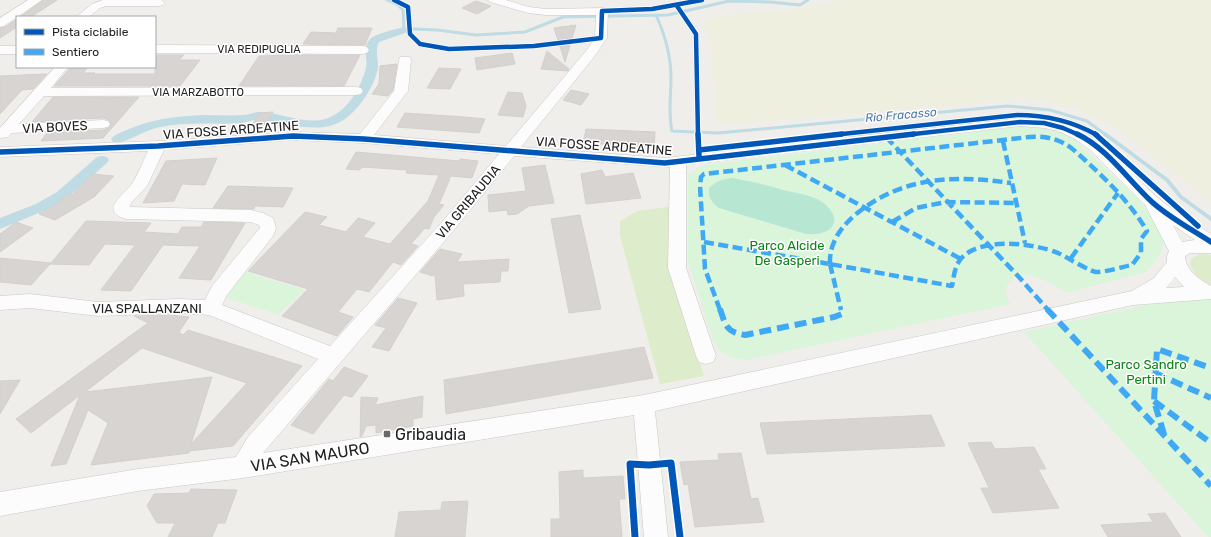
<svg xmlns="http://www.w3.org/2000/svg" width="1211" height="537" font-family="Rubik,sans-serif">
<style>
.farmland{fill:#efefdf}
.grass{fill:#ddeccb}
.park{fill:#daf5da}
.pitch{fill:#b7e6d2}
.lines{fill:none;stroke-linecap:round;stroke-linejoin:round}
.stream-far1{stroke:#bfdbe3;stroke-width:3}
.stream{stroke:#bfdbe3;stroke-width:4}
.canal{fill:#bfdbe3;fill-rule:evenodd}
.building{fill:#d7d4d2;stroke:#d3d0cc;fill-rule:evenodd}
.minor-casing{stroke:#c9c8c7;stroke-width:1}
.minor{fill:#fdfcfc;fill-rule:evenodd}
.quiet-far1{stroke:#3fa9f5;stroke-width:4.5;stroke-dasharray:10 4.5;stroke-linecap:butt}
.quiet{stroke:#3fa9f5;stroke-width:6;stroke-dasharray:12 6;stroke-linecap:butt}
.cycleway-far2-casing{stroke:#fff;stroke-width:6}
.cycleway-far1-casing{stroke:#fff;stroke-width:8}
.cycleway-casing{stroke:#fff;stroke-width:10}
.cycleway-far2{stroke:#0057b8;stroke-width:4.5}
.cycleway-far1{stroke:#0057b8;stroke-width:5.5}
.cycleway{stroke:#0057b8;stroke-width:7}
.poi-dot{fill:#6a6968;stroke:#fff;stroke-width:1.5}
.labels{text-anchor:middle;dominant-baseline:central;stroke-width:3;stroke-linejoin:round;paint-order:stroke}
.far-street-label{font-size:11px;fill:#222;stroke:#fff}
.far-water-label{font-size:12px;font-style:italic;fill:#4a7aab;stroke:#fff}
.street-label{font-size:13px;fill:#222;stroke:#fff}
.park-label{font-size:13px;fill:#0c8416;stroke:#fff}
.near-poi-label{font-size:16px;fill:#222;stroke:#fff;text-anchor:start}
.near-street-label{font-size:16px;fill:#222;stroke:#fff}
</style>
<rect width="100%" height="100%" fill="#f0eeeb"/>
<path class="farmland" d="M841,0h370v202l-88,-70 -48,-24 -54,-11 -72,9 -211,18 -21,-1 -7,-84 -9,-18 56,-10h33z"/>
<path class="grass" d="M669,207l4,10 -2,51 33,108 -44,8 -40,-148v-15l17,-10z
M1200,254l11,1v30c-10,-5 -23,-14 -20,-26z"/>
<path class="park" d="M1031,125l31,8 13,7 62,58 29,38 -6,18 -14,18 -80,21c-12,-9 -44,-28 -56,-12 -7,9 -4,15 0,23l-264,56c-18,-2 -25,-6 -34,-22l-24,-77v-86c9,-9 19,-11 32,-12z
M246,272l59,18 -26,25 -52,-17 1,-8z
M1180,297l31,2v238h-3l-184,-205z"/>
<path class="pitch" d="M732,178c19,3 37,8 55,13 10,2 21,4 30,8 14,6 27,26 7,33 -6,3 -12,2 -18,2l-87,-26c-8,-6 -11,-11 -10,-20 7,-7 14,-9 23,-10z"/>
<g class="lines">
<path class="stream-far1" d="M387,0l11,5 5,5 1,20
M656,15c9,20 15,41 15,63 0,18 -3,35 1,53l46,2 289,-27 43,4 37,11 19,14
M414,29l23,1 39,5 49,-3 38,-15 105,-2 61,-14 41,1 30,3 8,-5"/>
<path class="stream" d="M1105,134l62,46 14,17 30,22"/>
<path class="canal" d="M404,27l4,1 1,2 -1,2 -29,10c-4,8 -1,16 -1,24 -1,15 -15,37 -26,47 -25,26 -62,10 -92,7 -6,-1 -12,2 -18,3 -27,2 -55,-2 -82,4 -15,3 -27,12 -42,16l-5,-1 -2,-3c4,-5 11,-7 16,-9 23,-11 51,-14 77,-15 13,0 26,1 39,0 5,0 10,-3 15,-3 21,0 41,11 63,8 24,-4 39,-30 45,-52 2,-10 -4,-20 4,-29 4,-5 27,-10 34,-12z
M102,156l5,1 2,3 -2,3 -40,35 -21,12 -46,19v-11l36,-14 21,-12 40,-35z"/>
</g>
<path class="building" d="M43,0h14l-26,17h-11z
M476,1l15,5 -14,8 -15,-6z
M17,19v8l-17,11v-10l5,-1z
M576,25l-11,37 -11,-34z
M338,28h34l-7,17 -62,-1 8,-12 25,1z
M547,51l22,18 -1,2 -27,-2z
M512,53l3,11 -38,6 -2,-12z
M158,55h26l-5,5h21l-20,26h-126l17,-19h17l-5,6h12l-2,1h62v-17z
M296,55h64l-16,31h-105l20,-30z
M397,64l-4,26 -5,6 -16,-2 7,-10 1,-18z
M439,68l22,1 -11,20 -23,-1z
M45,74h2l-14,15 -11,1 -22,24v-38z
M571,90l18,4 -8,11 -18,-5z
M508,92l14,1 4,13 -3,11 -25,-2z
M53,97h86l-36,41 -62,3 6,-8 56,-3 5,-2 3,-3 -2,-5 -6,-2 -71,4z
M273,112l-8,14h-13l7,-13z
M405,113l59,4 21,2 -6,14 -82,-6z
M586,129l69,3 -1,15 -71,-4z
M356,152l104,9v-2l18,2 -6,17 -21,-2 -12,28 5,1 -10,12 -5,12 -4,-1 -14,16 7,2 -17,19 -8,-3 -24,30 -12,-3 -19,23 15,5 -16,19 -55,-20 26,-27 -60,-18 57,-59 22,5 -8,8 27,7 12,-14 17,5 -12,14 27,7 38,-43 11,-26 -33,-2 1,-3 -44,-3 -4,3 -13,-1z
M217,158l-12,27 -23,-1 -8,17 -31,2 23,-42z
M545,165l9,38 -25,3 -12,8 -9,1 -1,-5 -18,2 -1,-17 38,-4 -4,-23z
M602,170l3,7 28,-4 8,25 -55,6 -5,-30z
M92,174l22,2 -20,21 -39,23 -16,-6 17,-10 12,-10 4,1z
M228,186l65,2 -10,19 -28,-1 -1,3 -41,-1z
M580,215l21,94 -32,4 -18,-94z
M86,221l65,2 -7,9 34,2 4,-7h19l3,-5 41,1 -34,57 -32,-2 21,-32 -37,-1 -32,46 -30,-1 34,-45 -30,-1 -16,21 -39,-1 -19,21 -31,-3v-24l51,5z
M16,222l17,6 -33,24v-18z
M440,249l22,5 -5,8 52,-3 -1,12h-7l-1,11 -37,2 1,12 -27,4 -2,-26 -2,2 -13,-4z
M398,298l19,5 -28,48 -17,-4 14,-19 -11,-3z
M170,315l19,2 -10,15 4,3 5,-5 114,36 -69,80 -44,5v2l-98,12 17,-42 -20,-13 -22,54 -15,2 29,-71 -49,38 -15,-14 132,-96 -14,-7zM142,348l105,35 -56,61 21,-67 -127,15z
M644,347l9,31 -207,36 -2,-34z
M344,367l24,9 -16,21 -8,-2 -31,39 -22,-9 38,-46 4,2z
M20,380l-20,34v-33z
M423,396l-1,21 -9,2v7l-37,7v-8l-10,1 -4,10 -2,1 1,-40 17,1 -3,7z
M931,415l14,31 -178,8 -7,-31z
M991,442l4,7 39,-2 12,22h-8l21,39 -66,5 -12,-25h8l-21,-45z
M741,453l10,46 7,-1 6,24 -69,5 -7,-43 -4,1 -4,-23 39,-2 -1,-6z
M583,470v8l40,-2 2,23h-6l3,38h-71v-18h9l-1,-47z
M191,489l46,1 -12,33h-7l-6,14h-44l7,-14h-18l-10,-17 7,-12 35,-1z
M468,501l-3,36h-70l4,-25 42,-2 1,-8z
M1165,513l16,24h-73l-7,-12 52,-3 -5,-8z"/>
<g class="lines">
<defs>
<path id="minor" d="M28,0h14l-38,26 -4,1v-9z
M103,0h58l4,3 -2,2 -4,1h-53l-6,2 -11,9h-13l16,-13z
M488,0h18l23,7 17,2 56,-1 4,1 2,2 -1,27 -13,19 -73,90 144,11 355,-40c16,1 33,2 48,7 38,13 61,48 90,73 16,14 35,24 53,36v19h-21l-5,3c1,15 14,23 26,30v13l-78,6 -478,106 13,126h-24l-10,-122 -391,63 -105,13 -138,25v-24l138,-23 98,-12 12,-20 70,-78 -109,-44 -30,-2 -81,3 -68,-8 -30,2v-14l30,-2 68,8 81,-3 26,1 7,-14 48,-58 -1,-3 -8,-3 -125,-3c-29,-9 0,-25 7,-37 6,-9 10,-21 15,-31l-148,6v-10l158,-6 135,-9 67,2 34,-43 5,-31 1,-3h10l1,3 -3,31 -34,44 132,11 80,-95 9,-13 1,-23h-50l-18,-2 -38,-11zM1020,126l24,2 14,3 17,8 14,10 56,56 24,46 -2,5v6l-13,16 -22,13 -488,104 -381,58 191,-223 60,-74 156,11 -2,101 28,88 3,6 7,2 7,-2 3,-6 -30,-88v-103zM293,140l71,3 135,11 -57,68 -112,124 -108,-41 5,-10 46,-59 3,-8 -3,-10 -10,-5 -12,-3 -121,-3 1,-4 16,-17 17,-36zM1173,225l22,15 -13,2zM1175,277l9,10 -18,1z
M155,45l208,1 4,1 2,3 -2,3 -4,1 -208,-1z
M0,46h17v8h-17z
M55,67h13l-17,21 305,-1 5,1 2,3 -2,3 -5,1 -312,1 -25,28 84,-4 5,1 2,3 -2,3 -5,1 -91,5 -4,4 -8,1v-10z"/>
</defs>
<use href="#minor" class="minor-casing"/>
<use href="#minor" class="minor"/>
<path class="quiet-far1" d="M886,137l132,139 30,34
M1003,141l22,102
M785,165l176,94
M892,222l24,-14 30,-6 71,1
M704,242l126,22
M1071,258l47,-65
M830,264l11,46
M830,264c-1,-20 10,-36 25,-49 47,-39 99,-40 156,-32
M720,310l-15,-41 -5,-83 1,-9 3,-3 325,-37c10,-1 20,0 30,4 11,4 19,13 27,20 23,21 45,43 61,70l-6,8v14l-9,12c-11,2 -25,7 -36,7 -5,0 -31,-16 -38,-19 -24,-10 -80,-17 -98,7 -6,8 -6,17 -8,26l-122,-22"/>
<path class="quiet" d="M720,309c6,17 6,23 25,26l89,-18 8,-3 -1,-5
M1047,309l164,177
M1155,373l56,25
M1154,401l57,42
M1164,434l-10,-33 3,-52 54,19"/>
<defs>
<path id="cycleway-far2" d="M394,0l14,7 2,27 10,10 29,5 85,-3 67,-8 1,-27 50,-2 50,-9
M677,6l19,28 2,101
M833,135l184,-20c29,0 55,6 80,20
M905,135l115,-13 24,1 19,5 16,7"/>
<path id="cycleway-far1" d="M698,134l1,22
M1077,134c30,14 51,46 75,68 18,16 39,27 59,40
M1095,134l103,92
M699,150l143,-16
M0,152l158,-6 135,-10 71,3 301,24 249,-29"/>
<path id="cycleway" d="M635,537l-5,-73 19,1 22,-2 9,74"/>
</defs>
<use href="#cycleway-far2" class="cycleway-far2-casing"/>
<use href="#cycleway-far1" class="cycleway-far1-casing"/>
<use href="#cycleway" class="cycleway-casing"/>
<use href="#cycleway-far2" class="cycleway-far2"/>
<use href="#cycleway-far1" class="cycleway-far1"/>
<use href="#cycleway" class="cycleway"/>
</g>
<rect class="poi-dot" x="383" y="430" width="8" height="8" rx="2"/>
<g class="labels">
<g class="far-street-label">
<text x="259" y="49">VIA REDIPUGLIA</text>
<text x="198" y="92">VIA MARZABOTTO</text>
</g>
<g class="far-water-label">
<text transform="translate(901 115) rotate(-5)">Rio Fracasso</text>
</g>
<g class="street-label">
<text transform="translate(55 127) rotate(-3)">VIA BOVES</text>
<text transform="translate(231 130) rotate(-4)">VIA FOSSE ARDEATINE</text>
<text transform="translate(604 146) rotate(4)">VIA FOSSE ARDEATINE</text>
<text transform="translate(468 202) rotate(-50)">VIA GRIBAUDIA</text>
<text x="147" y="308">VIA SPALLANZANI</text>
</g>
<g class="park-label">
<text x="787" y="245">Parco Alcide<tspan x="787" dy="15">De Gasperi</tspan></text>
<text x="1146" y="364">Parco Sandro<tspan x="1146" dy="15">Pertini</tspan></text>
</g>
<g class="near-poi-label">
<text x="395" y="434">Gribaudia</text>
</g>
<g class="near-street-label">
<text transform="translate(310 457) rotate(-9)">VIA SAN MAURO</text>
</g>
</g>
<rect x="16" y="16" width="140" height="52" fill="#ffffff" stroke="#a7a7a7"/>
<rect x="24" y="29" width="20" height="6" fill="#0057b8" stroke="#a7a7a7"/>
<text x="52" y="36" font-size="12" fill="#222222">Pista ciclabile</text>
<rect x="24" y="49" width="20" height="6" fill="#3fa9f5" stroke="#a7a7a7"/>
<text x="52" y="56" font-size="12" fill="#222222">Sentiero</text>
</svg>
